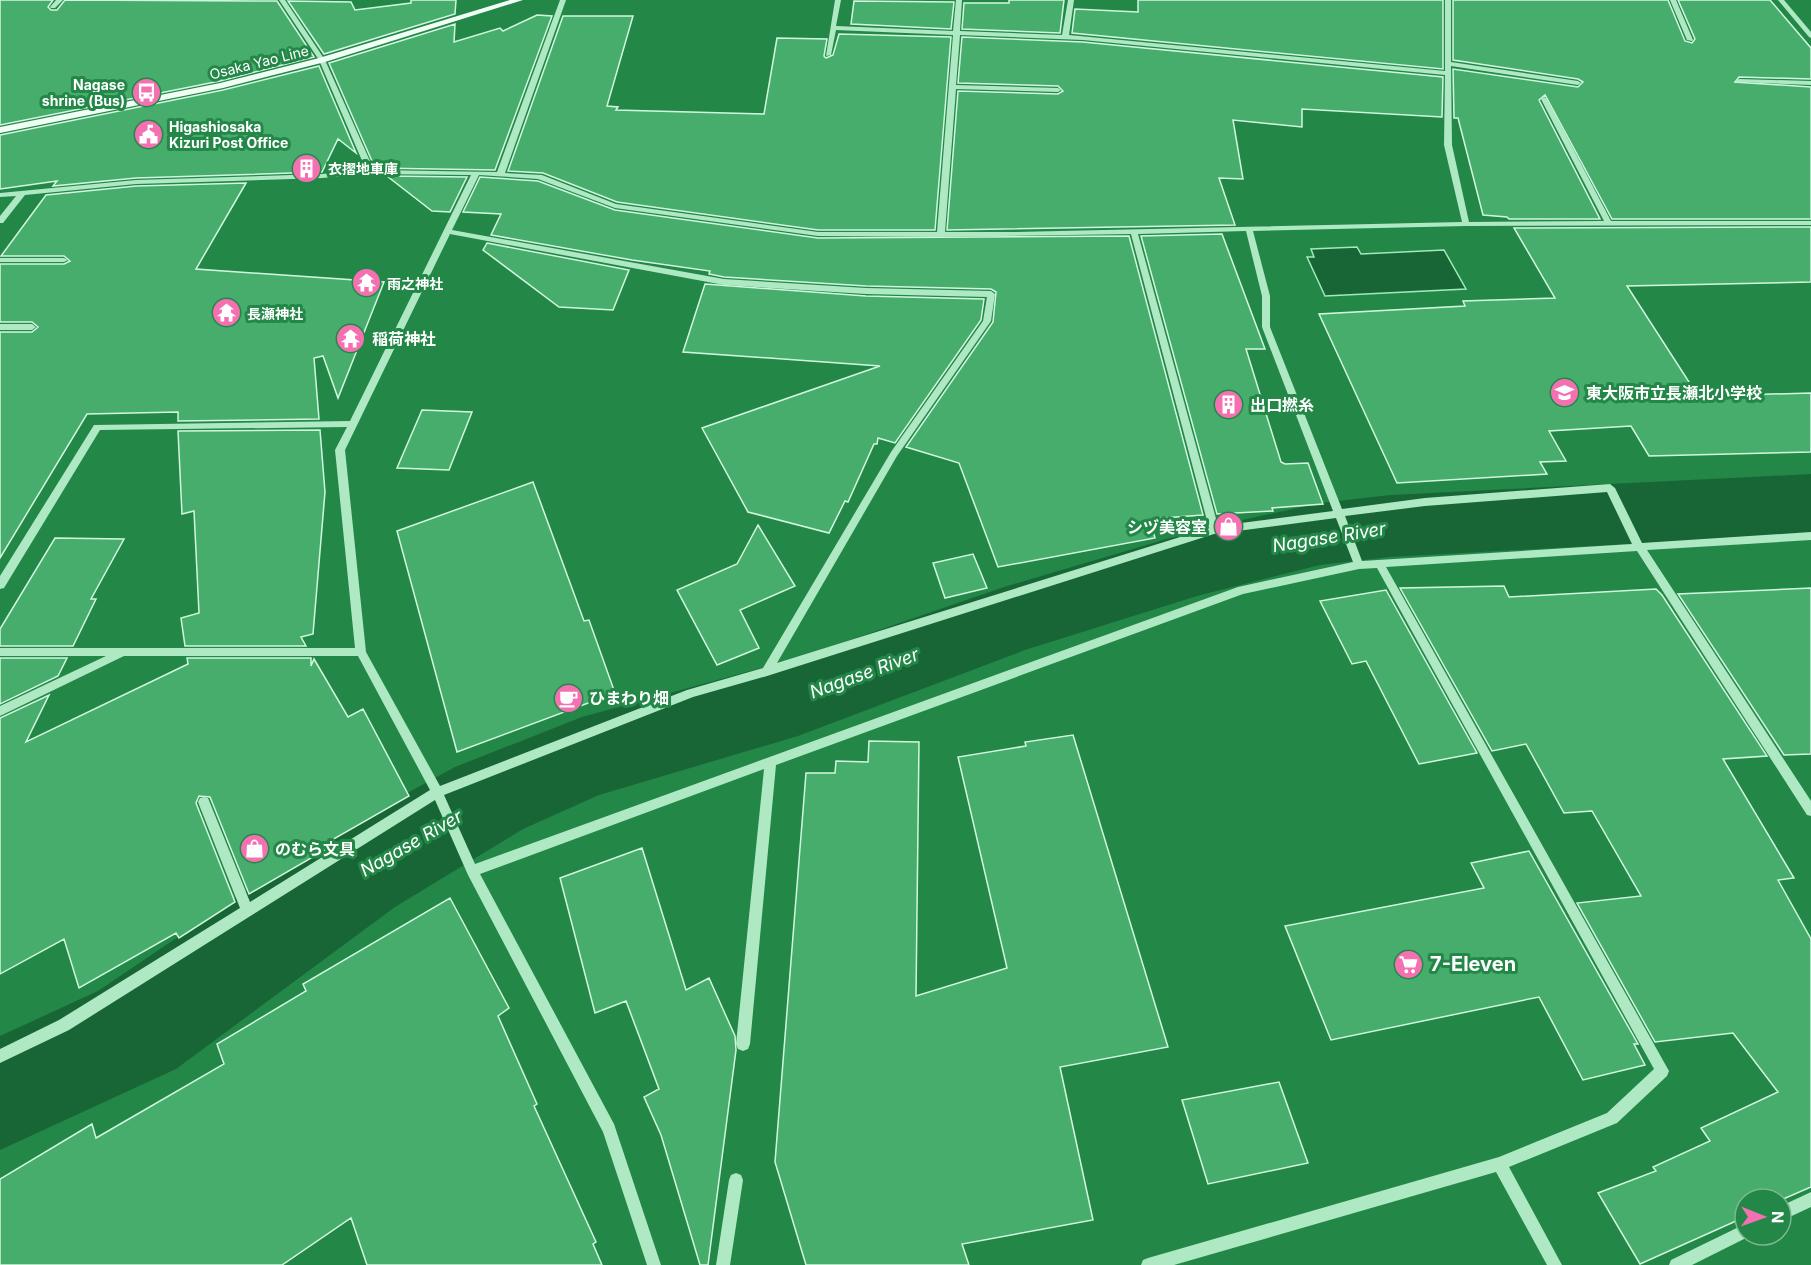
<svg xmlns="http://www.w3.org/2000/svg" width="1811" height="1265" font-family="Inter,'Noto Sans JP',sans-serif">
<style>
.water{fill:#186636;stroke:#a2eabb;stroke-width:1.5}
.lines{fill:none;stroke-linecap:round;stroke-linejoin:round}
.river{fill:#186636;fill-rule:evenodd}
.building{fill:#47ad6c;stroke:#d2f7df;stroke-width:1.5}
.minor{fill:#aee9c3;fill-rule:evenodd}
.major{fill:#f1fef6;fill-rule:evenodd}
.labels{text-anchor:middle;dominant-baseline:central;stroke-width:6;stroke-linejoin:round;paint-order:stroke}
.far-street-label{font-size:14px;fill:#fff;stroke:#238748}
.far-poi-label{font-size:14px;font-weight:bold;fill:#fff;stroke:#238748;text-anchor:start}
.poi-label{font-size:16px;font-weight:bold;fill:#fff;stroke:#238748;text-anchor:start}
.water-label{font-size:18px;font-style:italic;fill:#fff;stroke:#238748}
.near-poi-label{font-size:20px;font-weight:bold;fill:#fff;stroke:#238748;text-anchor:start}
</style>
<rect width="100%" height="100%" fill="#238748"/>
<path class="water" d="M1357,247l4,7 83,-4 22,39 -141,7 -18,-39h7l-3,-8z"/>
<g class="lines">
<path class="river" d="M1811,474v60l-421,23 -70,8 -123,31 -172,54 -227,86 -199,59 -76,34 -128,78 -219,162 -176,81v-114l98,-45 225,-152 132,-72 127,-50 216,-59 206,-71 193,-57 123,-27 70,-8z"/>
</g>
<path class="building" d="M0,0h53l-5,7 3,3h6l8,-10 212,1 37,56 -94,24 -220,44z
M411,0h45l-1,14 -131,40 -36,-53 63,1 4,8 56,-7z
M1009,0h55l-4,33 -98,-4 2,-26h45z
M1138,0h305v69l-371,-36 3,-24 63,3z
M1453,0h215l17,41 7,2 3,-4 -17,-39h92l41,48v31l-72,-2 -4,5 76,5v132h-199l-67,-124 -6,5 61,119h-91l-2,-2 -24,-2 -25,-97h-4l-1,-49 125,18 5,-5 -5,-3 -125,-19z
M854,1l100,1 -3,27 -100,-5z
M537,15l15,1 -57,154 -120,-2 -46,-105 126,-39 -1,18 46,-14 3,3z
M563,16h70l-26,90 11,1 -2,3 148,4 13,-76 50,1 -3,17 2,2 7,-3 6,-21 112,3 -16,193h-117l-201,-28 -74,-29 -35,-2z
M962,37l121,5 360,35 -1,40 -140,-8v18l-69,-7 10,59 -24,-1 16,47 -288,5 11,-139 100,3 5,-3 -5,-5 -100,-3z
M319,66l37,87 -18,-14 -16,33 -186,6 -83,8 4,-5 -57,8v-54l223,-45z
M387,176l80,1 -17,35 -18,-1z
M480,177l58,4 77,29 203,28 311,-2 74,279 -53,4 5,19 -157,29 -39,-104 -53,-16 87,-125 3,-30 -5,-3 -125,-3 -142,-9 -15,-3 1,-3 -78,-11 -141,-25 10,-21 -38,-2z
M246,183l-50,86 188,13 -46,116 -15,-42 -9,2 5,61 -141,2v-9l-91,2 -87,144v-226h32l6,-5 -6,-5h-32v-58h64l6,-3 -6,-5h-63l45,-61 90,-9z
M1811,227v55l-184,4 71,110 113,-3v59l-162,4 -18,-30 -82,5 17,30 -26,1 7,12 -150,9 -78,-169 146,-8 -2,-5 92,-3 -41,-70z
M1222,234l43,115h-19l35,113 4,2 23,-1 15,41 -51,4 1,3 -56,3 -76,-278z
M487,243l142,27 -16,40 -54,-3 -76,-57z
M705,284l161,12 118,3 -3,21 -86,123 -17,-5 -1,6h-3l-26,58 -3,-1 -16,32 -81,-21 -46,-84 178,-62 -197,-14z
M422,410l50,2 -23,58 -52,-2z
M320,430l5,62 -12,142 -12,3 5,9h-121l-4,-28 18,-5 -5,-102 -12,3 -4,-83z
M533,482l51,139 5,-1 26,73 -158,59 -60,-221z
M758,525l37,61 -55,24 19,38 -42,17 -40,-75 60,-26z
M55,538l69,1 -33,60h5l-23,47h-73v-17z
M973,554l14,34 -42,10 -12,-35z
M1504,586l5,11 147,-8 6,6 105,161 -44,3 71,119 -16,2 33,59v248l-30,13 -36,-1v18l-105,47 -42,-71 58,-22 -3,-4 57,-26 -9,-13 77,-36 -45,-59 -78,9 -78,-139 64,-7 -49,-85 -28,2 -38,-69 -34,7 -92,-163z
M1811,588v166l-27,1 -106,-161z
M1386,590l91,163 -58,11 -53,-103 -14,3 -32,-63z
M0,658h67l-9,18 -58,28z
M187,658h124v8l3,-7 34,58 15,-8 46,87 -86,49 2,5 -76,44 -39,-97 -11,-1 -3,7 39,99 -56,36 -3,-5 -97,55 -15,-49 -64,35v-256l49,-23 -23,47 162,-78z
M1073,735l95,312 -108,20 33,153 -131,24 7,21h-163l-31,-103 31,-389h29l1,-12 32,1 1,-21 50,1 -3,254 91,-28 -49,-211 68,-11 -1,-4z
M642,848l44,142 23,-12 26,58 1,14 -28,215h-8l-39,-130 -17,-38 15,-8 -33,-88 -31,12 -35,-135z
M1529,851l109,193h-4l11,21 -62,15 -44,-83 -208,43 -46,-114 199,-38 -13,-25z
M450,898l59,110 -11,8 39,88 -3,2 62,136 -3,2 9,21h-235l-16,-47 -69,47h-282v-86l92,-55 4,14 128,-74 -7,-20 89,-53 -3,-7z
M1279,1082l29,81 -100,21 -26,-84z"/>
<g class="lines">
<path class="minor" d="M56,0h7l-8,8h-4l-1,-1z
M279,0h6l40,60 49,110 123,2 63,-172h6l-61,173 37,2 74,29 202,28h119l16,-197 -117,-5 -5,25 -5,1 9,-56h6l-5,26 117,5 3,-31h6l-2,31 102,4 6,-35h6l-5,35 376,36v-71h6v62l127,19 3,2 -3,2 -127,-19 1,79 17,77 135,-1 -63,-122 3,-2 3,2 64,122h200v4l-345,1 -213,5 17,65v31l72,182 83,-11 185,-14 5,4 27,55 169,-11v8l-164,10 164,251v15l-4,-1 -170,-264 -251,16 283,504 -2,5 -50,47 -108,44 53,98h-15l-51,-93 -322,93h-33l2,-5 5,-2 351,-101 108,-44 47,-44 -277,-501 -18,1 -116,25 -467,171 -26,279 -2,5 -5,2 -5,-2 -2,-5 28,-275 -284,105 134,250 47,141h-14l-44,-133 -135,-257 -33,-75 -366,230 -69,33v-14l59,-29 181,-112 -42,-106 2,-4 4,-1 4,1 42,104 180,-112 -72,-134h-234l-124,60v-10l106,-50h-106v-8h355l-20,-198 12,-23 -247,3 -96,158 -4,1v-13l94,-151 256,-4 121,-246 -100,-1 -49,4 -186,6 -111,11 -22,28h-3v-7l16,-20 -16,1v-4l136,-13 186,-6 44,-4 -47,-110zM960,35l123,5 362,35 -1,70 18,77 -447,10h-70l11,-143 102,3 3,-2 -3,-2 -102,-3zM479,175l59,4 77,29 203,28 123,1 190,-3 78,294 -432,135 120,-207 94,-135 4,-27 -4,-3 -125,-3 -142,-9 -272,-49zM1246,231l16,65v31l71,184 -115,15 -80,-292zM450,234l274,51 142,9 121,3 -4,24 -92,131 -128,216 -76,22 -247,96 -74,-134 -21,-202zM1607,492l25,52 -270,17 -17,-45 80,-10zM1336,518l17,44 -115,25 -763,277 -31,-69 249,-98 74,-21 447,-142z
M1670,0h6l17,40 -1,1 -5,-1z
M1778,0h6l27,32v6l-2,-1z
M1739,79l72,2v4l-74,-3v-2z
M0,258h64l4,2 -4,2h-64z
M0,324h32l4,3 -4,3h-32z
M736,1173l5,2 2,5 -13,85h-14l13,-85 2,-5z
M1811,1192v15l-30,14v-15z
M1745,1224v11l5,1 -58,29h-23l2,-5z"/>
<path class="major" d="M510,0h13l-198,62 -102,26 -223,45v-6l220,-44 99,-25z"/>
</g>
<defs>
<symbol id="bus-disc" viewBox="-11 -11 22 22"><circle r="9.5" fill="#f470b0" stroke="#238748"/><path d="M-5-6H5V4H4V6H2V4H-2V6H-4V4H-5ZM-3.5-4V0h7V-4ZM-3.5 1.2v1.5H-2V1.2ZM2 1.2v1.5H3.5V1.2Z" fill="#fff"/></symbol>
<symbol id="civic-disc" viewBox="-11 -11 22 22"><circle r="9.5" fill="#f470b0" stroke="#238748"/><path d="M-.6-6.5H3V-4.5H.6V-3L4-1V1h2V6H-6V1h2V-1L-.6-3ZM-1.2 2.5V6h2.4V2.5Z" fill="#fff"/></symbol>
<symbol id="building-disc" viewBox="-11 -11 22 22"><circle r="9.5" fill="#f470b0" stroke="#238748"/><path d="M-4-6H4V6H1V3H-1V6H-4ZM-2.5-4.3h1.7v1.8h-1.7ZM.8-4.3h1.7v1.8H.8ZM-2.5-1h1.7V.8h-1.7ZM.8-1h1.7V.8H.8Z" fill="#fff"/></symbol>
<symbol id="temple-disc" viewBox="-11 -11 22 22"><circle r="9.5" fill="#f470b0" stroke="#238748"/><path d="M0-6L5-2H3V0L6.5 2.5H4V6H1.5V3h-3V6H-4V2.5H-6.5L-3 0V-2H-5Z" fill="#fff"/></symbol>
<symbol id="school-disc" viewBox="-11 -11 22 22"><circle r="9.5" fill="#f470b0" stroke="#238748"/><path d="M0-5L7-2L0 1L-7-2ZM-4 1L0 2.5L4 1V4Q0 6-4 4Z" fill="#fff"/></symbol>
<symbol id="shop-disc" viewBox="-11 -11 22 22"><circle r="9.5" fill="#f470b0" stroke="#238748"/><path d="M-5-2.5h2.3a2.7 3.5 0 0 1 5.4 0H5L5.5 6h-11ZM-1.5-2.5h3a1.5 2.3 0 0 0-3 0Z" fill="#fff"/></symbol>
<symbol id="cafe-disc" viewBox="-11 -11 22 22"><circle r="9.5" fill="#f470b0" stroke="#238748"/><path d="M-5.5-4.5H6V0H3Q3 3.5 0 3.5H-2.5Q-5.5 3.5-5.5 0ZM3-3.2v2h1.7v-2ZM-6 4.5H4V6H-6Z" fill="#fff"/></symbol>
<symbol id="supermarket-disc" viewBox="-11 -11 22 22"><circle r="9.5" fill="#f470b0" stroke="#238748"/><path d="M-6-5.5h2.5l.6 2H6L4.5 2H-2.5L-4.4-4H-6ZM-1.5 3.2a1.3 1.3 0 1 0 .1 0ZM3 3.2a1.3 1.3 0 1 0 .1 0Z" fill="#fff"/></symbol>
</defs>
<g fill-rule="evenodd">
<use href="#bus-disc" x="130" y="76" width="33" height="33"/>
<use href="#civic-disc" x="132" y="118" width="33" height="33"/>
<use href="#building-disc" x="290" y="152" width="33" height="33"/>
<use href="#temple-disc" x="350" y="266" width="33" height="33"/>
<use href="#temple-disc" x="210" y="296" width="33" height="33"/>
<use href="#temple-disc" x="334" y="322" width="33" height="33"/>
<use href="#school-disc" x="1548" y="376" width="33" height="33"/>
<use href="#building-disc" x="1212" y="388" width="33" height="33"/>
<use href="#shop-disc" x="1212" y="510" width="33" height="33"/>
<use href="#cafe-disc" x="552" y="682" width="33" height="33"/>
<use href="#shop-disc" x="238" y="832" width="33" height="33"/>
<use href="#supermarket-disc" x="1392" y="948" width="33" height="33"/>
</g>
<g class="labels">
<g class="far-street-label">
<text transform="translate(259 62) rotate(-14)">Osaka Yao Line</text>
</g>
<g class="far-poi-label">
<text x="125" y="84" text-anchor="end">Nagase<tspan x="125" dy="16">shrine (Bus)</tspan></text>
<text x="169" y="126">Higashiosaka<tspan x="169" dy="16">Kizuri Post Office</tspan></text>
<text x="328" y="168">衣摺地車庫</text>
<text x="387" y="283">雨之神社</text>
<text x="247" y="313">長瀬神社</text>
</g>
<g class="poi-label">
<text x="372" y="339">稲荷神社</text>
<text x="1586" y="393">東大阪市立長瀬北小学校</text>
<text x="1250" y="405">出口撚糸</text>
<text x="1207" y="527" text-anchor="end">シヅ美容室</text>
<text x="589" y="698">ひまわり畑</text>
<text x="275" y="849">のむら文具</text>
</g>
<g class="water-label">
<text transform="translate(1329 537) rotate(-9)">Nagase River</text>
<text transform="translate(864 673) rotate(-20)">Nagase River</text>
<text transform="translate(411 843) rotate(-30)">Nagase River</text>
</g>
<g class="near-poi-label">
<text x="1430" y="964">7-Eleven</text>
</g>
</g>
<g transform="translate(1763 1217) rotate(91)"><circle r="28" fill="#238748" stroke="#7bb791" stroke-width="1.5"/>
<path d="M0-4.5L10 22L0 15L-10 22Z" fill="#f470b0"/>
<text y="-9" font-size="16" font-weight="bold" text-anchor="middle" fill="#ffffff">N</text>
</g>
</svg>
